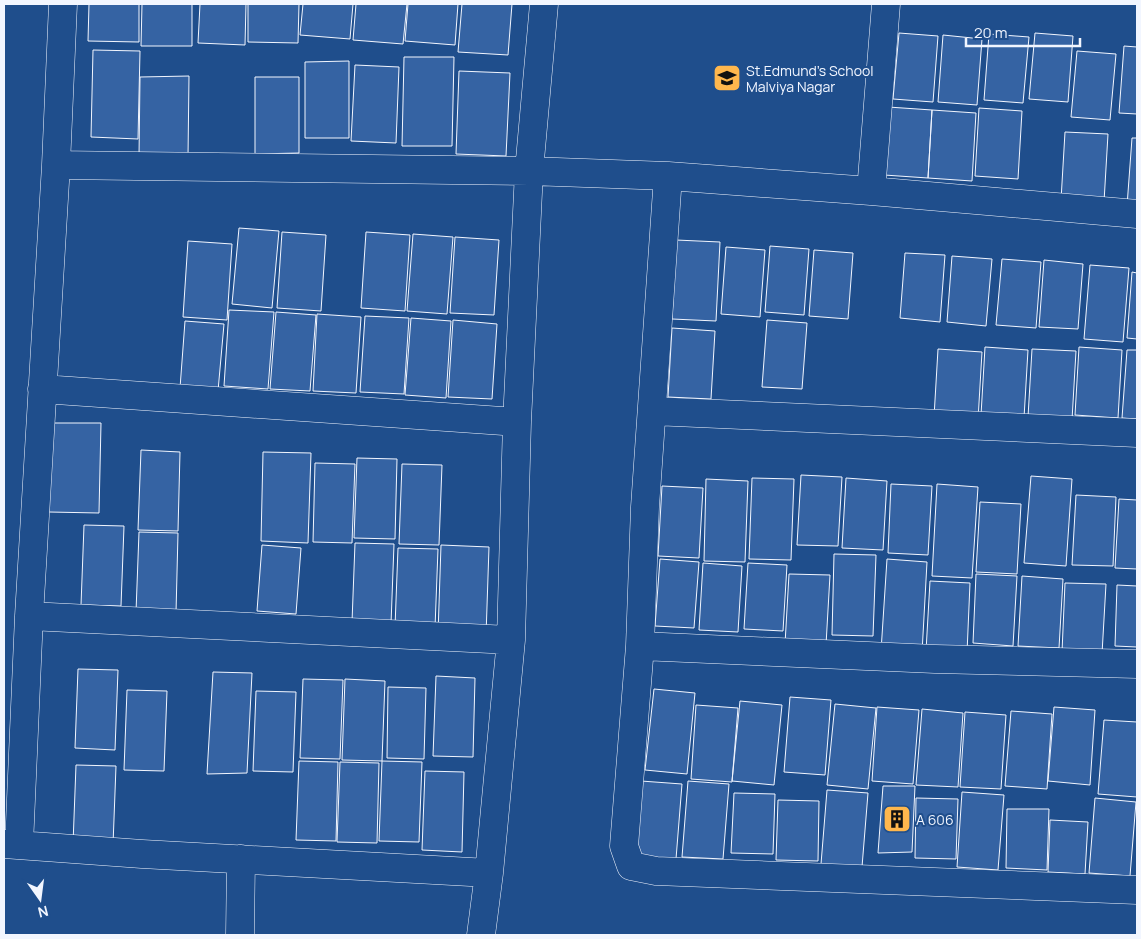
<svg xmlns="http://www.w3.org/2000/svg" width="1141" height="939" font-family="Manrope,sans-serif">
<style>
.building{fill:#3563a3;stroke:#f2f6ff}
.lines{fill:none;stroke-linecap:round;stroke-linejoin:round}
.minor-casing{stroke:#f2f6ff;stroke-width:29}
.minor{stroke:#1f4e8c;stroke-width:28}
.labels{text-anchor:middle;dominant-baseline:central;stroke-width:4;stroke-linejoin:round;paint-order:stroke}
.poi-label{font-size:14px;fill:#f2f6ff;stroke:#1f4e8c;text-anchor:start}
</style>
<rect width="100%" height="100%" fill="#1f4e8c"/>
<path class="building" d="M89,4h50v38l-51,-1z
M142,4h50v42h-51z
M200,4h46l-1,41 -47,-2z
M248,4h51l-1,39 -50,-1z
M303,4h50l-3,35 -50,-4z
M356,4h51l-4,40 -50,-4z
M408,4h50l-3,41 -50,-4z
M462,4h50l-4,51 -50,-3z
M899,33l39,3 -5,66 -40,-3z
M1035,33l38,3 -5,66 -39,-3z
M989,34l40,3 -6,66 -39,-3z
M943,35l39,4 -5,66 -39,-3z
M1124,46l13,1v67l-18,-1z
M93,50l47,1 -2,88 -47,-2z
M1077,51l39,3 -6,66 -39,-3z
M404,57h50l-2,89h-50z
M349,61v77h-44v-76z
M355,65l44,2 -3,76 -45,-2z
M459,71l51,2 -4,83 -50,-2z
M189,76l-1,81 -49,-1 1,-79z
M255,77h44v76l-44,1z
M888,107l44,3 -4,68 -44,-3z
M979,108l43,3 -4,68 -43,-3z
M932,110l44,3 -4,68 -44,-3z
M1065,132l43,2 -4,68 -43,-2z
M1132,138h5v68h-10z
M239,228l40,3 -7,77 -40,-4z
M282,232l44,3 -5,76 -44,-3z
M366,232l44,3 -5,76 -44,-3z
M413,234l40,3 -6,77 -40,-3z
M455,237l44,3 -5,75 -44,-2z
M676,240l44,2 -4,79 -44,-2z
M188,241l44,3 -5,76 -44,-3z
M770,246l39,3 -5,66 -39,-3z
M726,247l39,3 -5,67 -39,-3z
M814,250l39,3 -5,66 -39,-3z
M905,253l40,2 -5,67 -40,-4z
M952,256l40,3 -6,67 -39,-4z
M1002,259l39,3 -5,66 -40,-3z
M1044,260l39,4 -5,65 -39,-2z
M1090,265l39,3 -6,74 -39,-3z
M1132,272l5,1v66l-10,-1z
M229,310l45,2 -6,77 -44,-3z
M276,312l40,3 -6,76 -40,-2z
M317,314l44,3 -5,76 -43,-2z
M365,316l44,2 -5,76 -44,-2z
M411,318l40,3 -5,77 -41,-3z
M453,320l44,4 -5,75 -44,-2z
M767,320l40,3 -5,66 -40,-2z
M185,321l39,3 -6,67 -38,-3z
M672,328l43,3 -4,68 -43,-2z
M985,347l43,3 -4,68 -43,-3z
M1079,347l43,3 -4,68 -43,-3z
M938,349l44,3 -4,68 -44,-3z
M1032,349l44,2 -4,69 -44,-3z
M1127,350h10v69l-15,-1z
M51,423h50l-2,90 -50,-1z
M141,450l39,2 -2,79 -40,-1z
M263,452l48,1 -3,90 -47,-2z
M357,458l40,1 -2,80 -41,-1z
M315,463l40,1 -3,79 -39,-1z
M402,464l40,1 -3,80 -40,-1z
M801,475l41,2 -4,69 -41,-1z
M1031,476l41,3 -6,87 -42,-3z
M752,478l42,1 -3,81 -42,-1z
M846,478l41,3 -4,69 -41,-2z
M706,479l42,2 -3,81 -41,-1z
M891,484l41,2 -4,69 -40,-2z
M937,484l41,3 -6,91 -40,-2z
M662,486l41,2 -4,70 -41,-2z
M1076,495l40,2 -3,69 -41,-1z
M1119,499l18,1v69l-22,-1z
M980,502l41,2 -4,70 -41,-2z
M84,525l40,1 -3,80 -40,-1z
M139,532l39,1 -2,80 -40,-1z
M355,543l39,1 -3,80 -39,-2z
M262,545l39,3 -5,66 -39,-3z
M441,545l48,2 -3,89 -48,-2z
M398,548l40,1 -3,79 -40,-1z
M834,554l42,1 -3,81 -41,-1z
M660,559l39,3 -5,66 -39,-2z
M887,559l40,3 -5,91 -41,-2z
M703,563l39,3 -4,66 -39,-2z
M748,563l39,2 -4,66 -39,-2z
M789,574l41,1 -4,70 -41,-1z
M976,574l41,2 -4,70 -40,-3z
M1022,576l41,3 -4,69 -41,-2z
M930,581l40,2 -3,70 -41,-2z
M1065,583l41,1 -4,70 -40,-2z
M1117,585l20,1v61l-22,-1z
M78,669l40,1 -3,80 -40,-2z
M213,672l39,1 -5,100 -40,1z
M436,676l39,2 -2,79 -40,-1z
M303,679l40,1 -3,79 -40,-1z
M345,679l40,2 -3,80 -40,-1z
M388,687l38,1 -2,71 -37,-1z
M654,689l41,4 -8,81 -42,-4z
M127,690l40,1 -3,80 -40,-1z
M256,691l40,1 -3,80 -40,-1z
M790,697l41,3 -6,75 -41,-3z
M740,701l42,4 -8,80 -42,-4z
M835,704l41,4 -8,81 -41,-4z
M696,705l42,3 -6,74 -41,-3z
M877,707l42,3 -6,74 -41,-3z
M1054,707l41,3 -5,75 -42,-4z
M922,709l41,4 -5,74 -42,-2z
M1011,711l41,3 -5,75 -42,-3z
M965,712l41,3 -5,74 -41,-2z
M1104,720l33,2v75l-39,-3z
M299,761l39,1 -2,79 -40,-1z
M382,761l40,1 -3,80 -40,-1z
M340,762l39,1 -2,80 -40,-1z
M76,765l40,1 -3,79 -40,-1z
M425,771l39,1 -2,80 -40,-2z
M641,781l41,3 -6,75 -41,-3z
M688,781l41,3 -6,75 -41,-2z
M883,786h32l-3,66 -34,1z
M827,790l41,3 -6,74 -41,-3z
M962,792l42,3 -6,75 -41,-3z
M734,793l41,1 -2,60 -42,-1z
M916,798l42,1 -2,60 -41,-1z
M1095,798l41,4 -6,74 -41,-3z
M778,800l41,1 -1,60 -42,-1z
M1007,809h42l-2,61 -41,-2z
M1050,820l38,2 -3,52 -37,-2z"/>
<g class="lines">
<defs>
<path id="minor" d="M56,165l473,6 139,5 203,15 266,23
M668,176l-23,331 -5,139 -16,200 7,20 25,5 481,19
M871,191l15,-187
M42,389l475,33
M652,411l485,22
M29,616l482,24
M640,646l295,13 202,5
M4,844l138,10 347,19
M19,845l10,-229 27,-451 7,-161
M240,935l1,-76
M481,935l8,-62 22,-233 6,-218 12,-251 15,-167"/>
</defs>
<use href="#minor" class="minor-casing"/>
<use href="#minor" class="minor"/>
</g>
<defs>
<symbol id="school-square" viewBox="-11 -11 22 22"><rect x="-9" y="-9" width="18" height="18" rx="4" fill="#ffb74d" stroke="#1f4e8c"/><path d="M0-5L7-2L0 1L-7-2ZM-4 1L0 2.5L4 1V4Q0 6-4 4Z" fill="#111"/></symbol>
<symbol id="building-square" viewBox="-11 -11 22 22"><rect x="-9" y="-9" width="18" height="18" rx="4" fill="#ffb74d" stroke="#1f4e8c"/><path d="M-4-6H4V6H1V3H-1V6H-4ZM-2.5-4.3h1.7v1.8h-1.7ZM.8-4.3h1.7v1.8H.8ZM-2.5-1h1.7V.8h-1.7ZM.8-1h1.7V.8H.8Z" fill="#111"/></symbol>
</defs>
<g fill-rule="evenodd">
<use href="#school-square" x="711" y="62" width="32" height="32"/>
<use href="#building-square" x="881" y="803" width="32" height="32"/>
</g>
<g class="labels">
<g class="poi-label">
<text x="746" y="70">St.Edmund’s School<tspan x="746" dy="16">Malviya Nagar</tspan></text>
<text x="916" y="819">A 606</text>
</g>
</g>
<rect width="1141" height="939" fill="none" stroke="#f2f6ff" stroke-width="10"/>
<g transform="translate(40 899) rotate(166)" stroke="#1f4e8c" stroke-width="4" paint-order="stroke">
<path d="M0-4L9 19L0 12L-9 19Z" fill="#f2f6ff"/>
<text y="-8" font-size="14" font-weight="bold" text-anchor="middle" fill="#f2f6ff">N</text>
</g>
<path d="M966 38v8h114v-8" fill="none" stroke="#f2f6ff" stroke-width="2.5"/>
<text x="974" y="38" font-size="15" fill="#f2f6ff" stroke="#1f4e8c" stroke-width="4" paint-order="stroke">20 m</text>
</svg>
